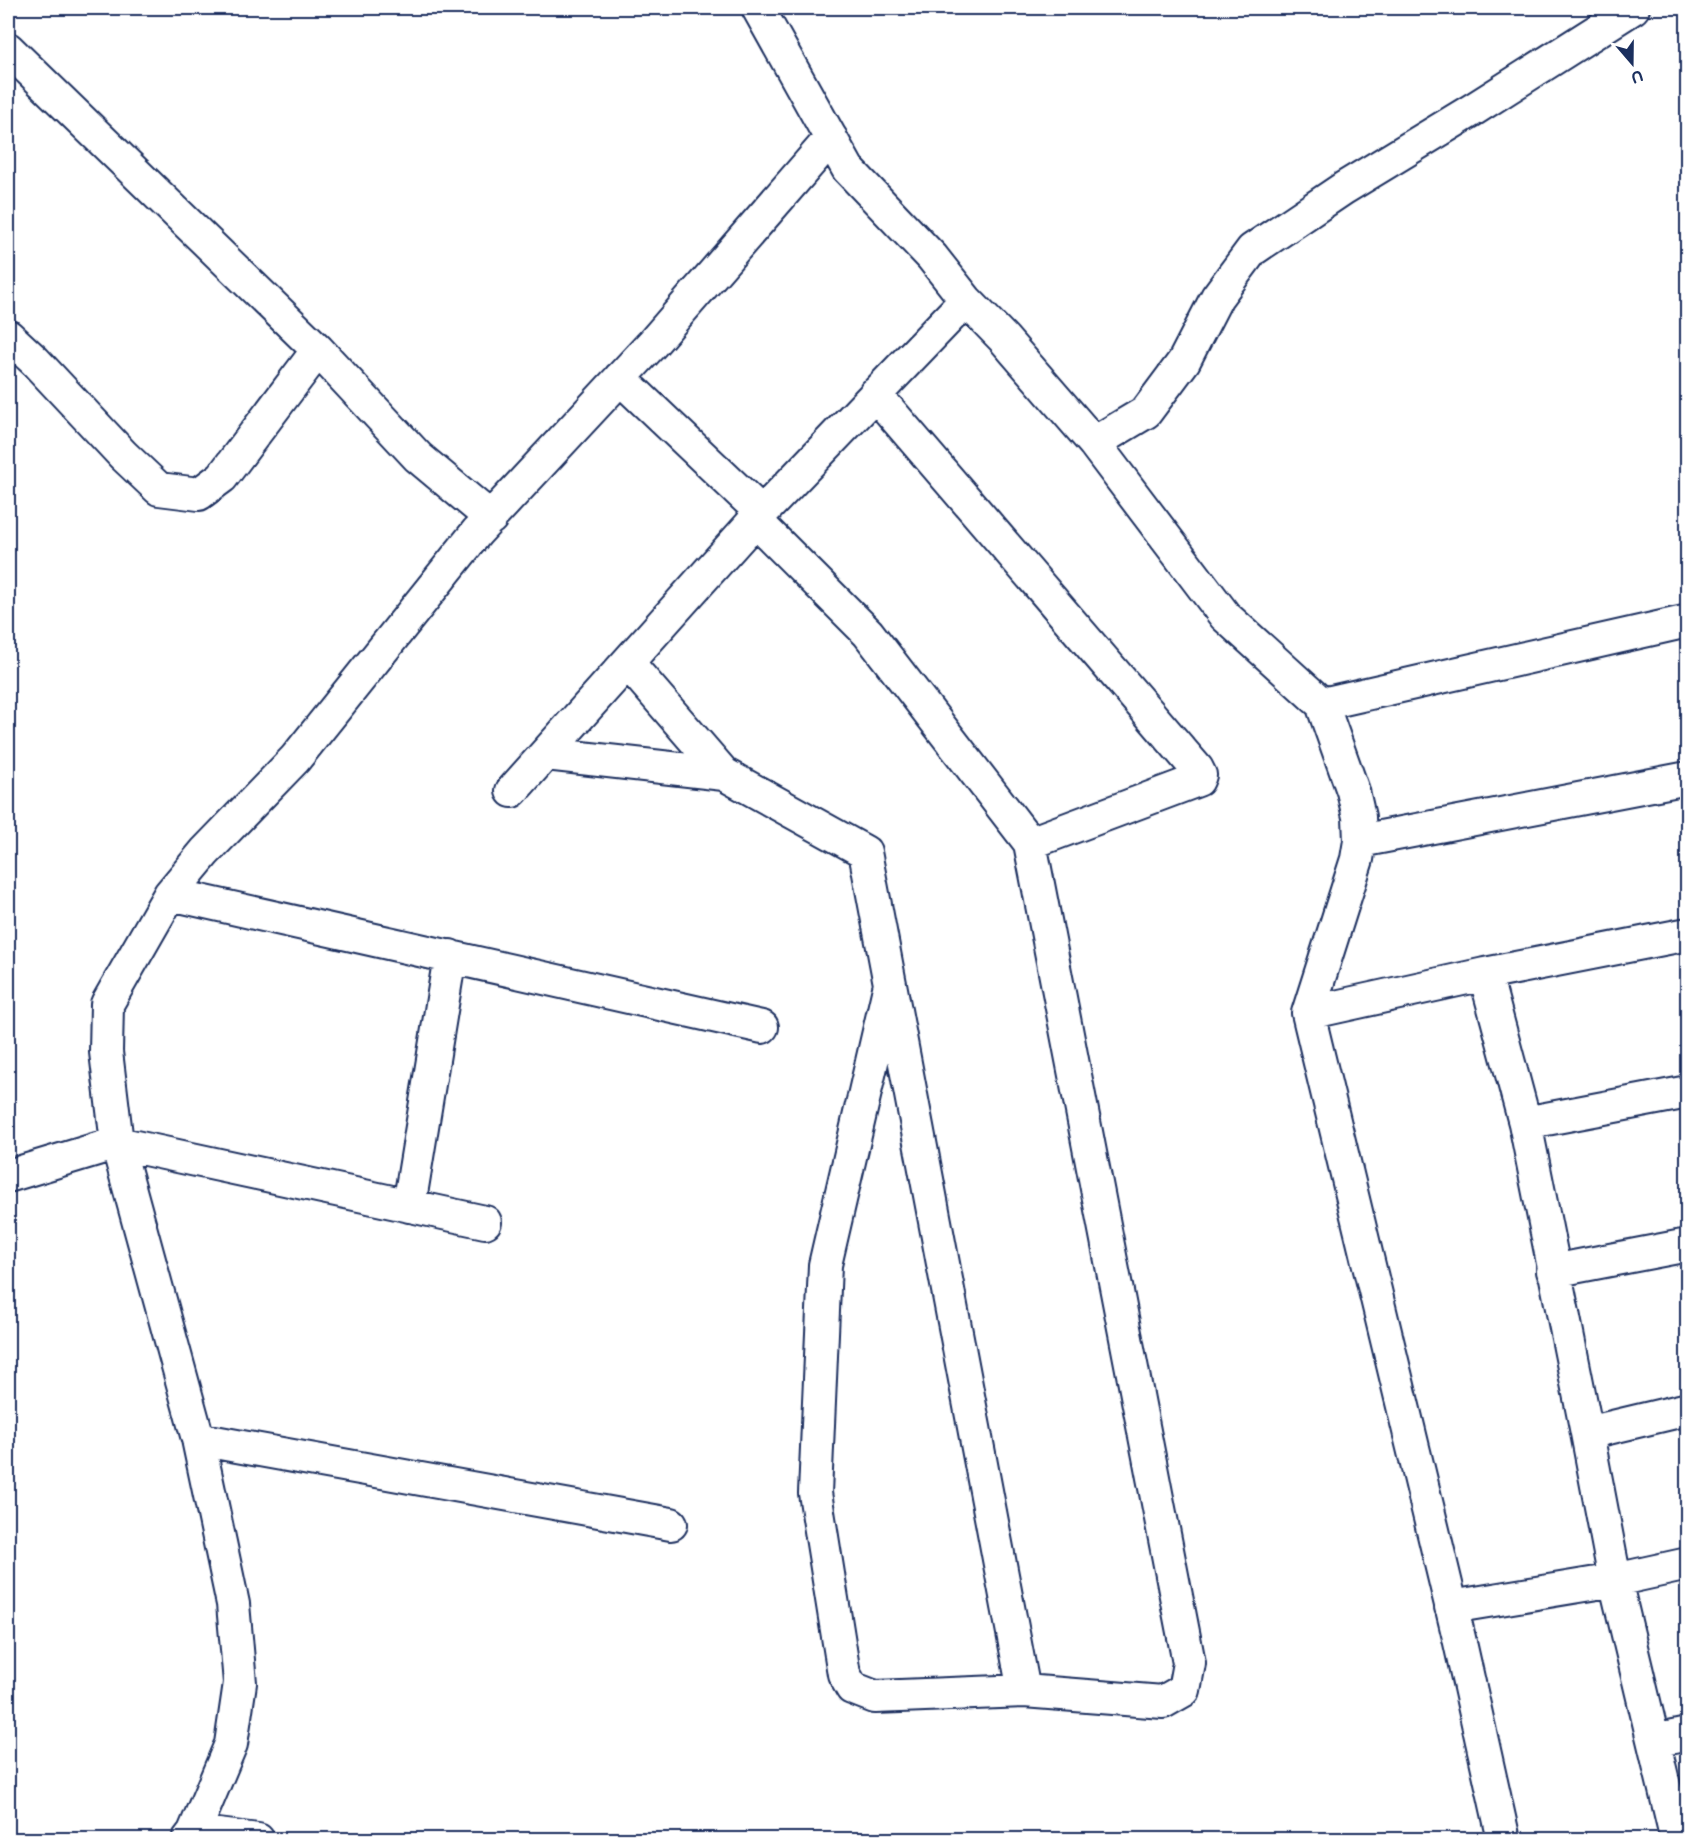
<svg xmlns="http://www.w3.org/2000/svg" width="1695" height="1847" font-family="'Balsamiq Sans',sans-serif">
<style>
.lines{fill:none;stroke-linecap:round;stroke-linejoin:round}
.minor-casing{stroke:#1b2f5e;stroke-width:36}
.minor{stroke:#fff;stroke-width:32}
</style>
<rect width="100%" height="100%" fill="#fff"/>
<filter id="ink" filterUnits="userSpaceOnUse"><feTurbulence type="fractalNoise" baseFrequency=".0167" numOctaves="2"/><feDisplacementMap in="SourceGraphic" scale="12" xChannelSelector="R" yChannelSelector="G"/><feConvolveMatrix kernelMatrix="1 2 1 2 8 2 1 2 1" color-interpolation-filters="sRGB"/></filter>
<g filter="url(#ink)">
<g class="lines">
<defs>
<path id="minor" d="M758,8l90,161 84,88 34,43 38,39 90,104 131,173 97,88 31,87 6,26 1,24 -3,18 -49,154 151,625 45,202
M8,49l310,301 100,107 73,61
M8,336l27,25 88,94 36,34 40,5 23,-17 96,-127
M620,378l142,135
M875,394l322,375 3,6 -2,5 -168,63 159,820 -5,27 -21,12 -139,-11 -149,6 -23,-9 -8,-14 -29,-181 10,-228 65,-281
M1094,443l52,-31 38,-51 33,-64 35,-47 92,-62 130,-79 159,-101
M755,520l113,113 162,210
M628,663l96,111 141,78 159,839
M1322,704l366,-83
M546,754l178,20
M512,791l243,-271 211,-220
M1360,841l328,-63
M170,894l592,133
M1485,974l40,149 62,310 101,-24
M1308,1013l177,-39 203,-40
M1525,1123l163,-31
M8,1176l109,-33 368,79
M409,1206l41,-250
M1553,1271l135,-26
M1587,1433l28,147 62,260
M198,1439l473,85
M1451,1607l164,-27 73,-16
M1654,1741l34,-7
M194,1832l64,8
M188,1840l6,-8 37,-88 9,-61 -7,-79 -35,-165 -81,-296 -11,-91 1,-48 63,-110 35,-42 90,-93 182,-227 175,-188 179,-206"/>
</defs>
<use href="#minor" class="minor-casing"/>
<use href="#minor" class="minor"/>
</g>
</g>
<rect width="1695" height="1847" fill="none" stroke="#fff" stroke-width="30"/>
<rect x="15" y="15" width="1665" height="1817" fill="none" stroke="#1b2f5e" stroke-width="2" filter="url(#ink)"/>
<g transform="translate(1632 63) rotate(160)" stroke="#ffffff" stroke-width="4.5" paint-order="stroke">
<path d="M0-4.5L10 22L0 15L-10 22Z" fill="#1b2f5e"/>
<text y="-9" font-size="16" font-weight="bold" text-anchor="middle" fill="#1b2f5e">U</text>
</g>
</svg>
